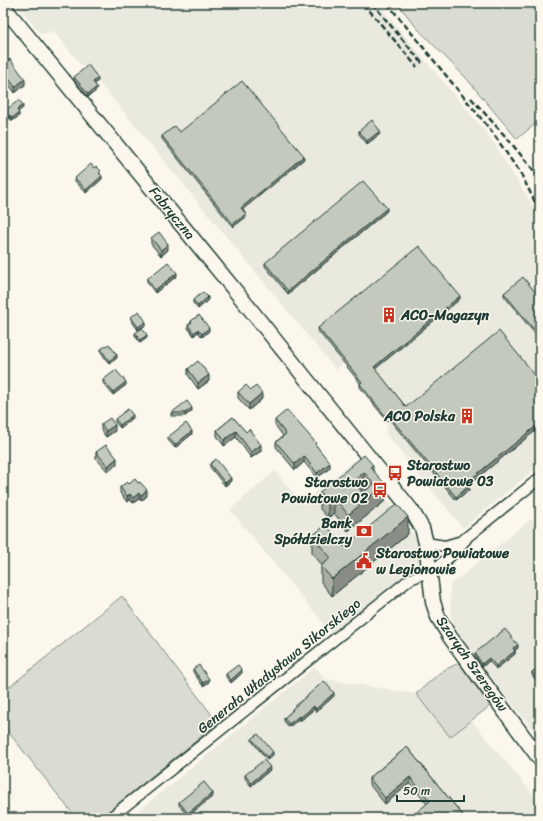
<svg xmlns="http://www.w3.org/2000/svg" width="543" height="821" font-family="Sriracha,sans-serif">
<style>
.built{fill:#eae9de}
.green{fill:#dbdcd1;stroke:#7d8c82}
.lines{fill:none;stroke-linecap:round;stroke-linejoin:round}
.street-casing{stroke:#1f3d34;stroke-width:13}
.secondary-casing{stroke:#1f3d34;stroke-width:17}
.street{stroke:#fbf7ec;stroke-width:10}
.secondary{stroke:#fbf7ec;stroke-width:14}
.rail{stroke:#1f3d34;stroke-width:2.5;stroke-dasharray:6 3;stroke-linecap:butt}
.wall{fill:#a9ada3;stroke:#1f3d34;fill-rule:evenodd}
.shaded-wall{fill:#898d85;stroke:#1f3d34}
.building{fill:#c4c9be;stroke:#1f3d34;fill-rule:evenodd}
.labels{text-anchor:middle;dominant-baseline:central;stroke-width:3;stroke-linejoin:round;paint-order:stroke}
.street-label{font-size:14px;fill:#1f3d34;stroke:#fbf7ec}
.poi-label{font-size:14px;font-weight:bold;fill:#1f3d34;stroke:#fbf7ec;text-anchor:start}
</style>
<rect width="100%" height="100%" fill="#fbf7ec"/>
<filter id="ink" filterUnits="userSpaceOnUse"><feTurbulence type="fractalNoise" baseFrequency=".025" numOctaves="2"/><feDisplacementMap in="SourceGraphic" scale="8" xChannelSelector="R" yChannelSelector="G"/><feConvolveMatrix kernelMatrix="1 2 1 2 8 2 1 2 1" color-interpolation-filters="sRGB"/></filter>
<g filter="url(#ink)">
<path class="built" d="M15,3h362l112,133 48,76 3,14v239l-77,63 -78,-95 3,-11 -26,-38 -18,-21 -8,7 -251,-305 -2,2 -30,-36 -12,3z
M355,460l33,41 13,12 12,22 2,2 2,-1 4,15 -1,8 -4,9 -83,67 -103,-125 45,-39 27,32z
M531,519l9,12v72l-7,5 7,9v122l-73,-91 -16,-29 -1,-34z
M315,667l10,12 91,15 19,-18 105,127v15h-410z"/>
<path class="green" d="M397,3h143v117l-23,19 -50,-60 -50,-51z
M122,596l96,127 -118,95h-24l-73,-93v-33z
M459,663l31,43 -40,31 -34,-43 26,-23z"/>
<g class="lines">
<defs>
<path id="street" d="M426,543l19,3 17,-5 78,-63
M110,818l299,-238c7,-4 14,-6 21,-9 14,-8 26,-19 36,-32"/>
<path id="secondary" d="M3,6l243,298 166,207 10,17 4,15 7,59 5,15 12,20 90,122"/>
</defs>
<use href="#street" class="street-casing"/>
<use href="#secondary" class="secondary-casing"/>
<use href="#street" class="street"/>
<use href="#secondary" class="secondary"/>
<path class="rail" d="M363,3l54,64
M372,3l50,60
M387,3l106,130 29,43 18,36
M471,98l35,39 34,41"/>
</g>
<path class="wall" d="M3,65l22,20 -10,8 -12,-16z
M74,77l24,4 -3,3 2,6 -9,7 -14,-17z
M3,106l3,4 17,-2 -5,3 1,5 -7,5 -2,-3 -7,6z
M359,131l21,3 -13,10 -8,-10z
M180,132l124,27 -61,50 3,8 -13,10 -71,-88v-3z
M100,174l2,5 -16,14 -11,-12v-3l26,-4z
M387,211l-99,83 -23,-28v-3z
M151,238l17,12 -7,6 -10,-12z
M177,276l-22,17 -8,-11v-3z
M504,293l36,5v42l-36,-44z
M460,299l-85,70 31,38 134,-26v46l-72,58 1,5 -13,10 -67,-81 -2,2 -27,-34v-4l-42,-52v-3z
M193,300h15l-10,9 -5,-6z
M131,317l15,8 -8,5 -7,-10z
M191,321l18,10 -7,6 -4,-5 -4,4 -6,-8v-3l3,-2z
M135,333l12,5 -7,5 -5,-7z
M101,349l16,9 -8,6 -8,-12z
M188,369l21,12 -11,8 -10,-14z
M103,380l23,5 -13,10 -10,-12z
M251,390l11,9 -13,11 -11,-12v-6z
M192,411l-7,5h-14v-3z
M233,417l28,34 -10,7 -15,-21 -12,9 -7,-10v-6z
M133,418l-13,10 -5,-6v-3z
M275,420l41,25 14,23 -13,10 -13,-16 -9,8 -19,-23v-5l7,-6 -8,-11z
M101,424l14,7 -9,6 -5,-7z
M192,434l-17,14 -7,-8v-3z
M96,452l21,12 -9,8 -12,-14z
M210,464l21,17 -6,5 -15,-19z
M373,465v5l12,31 -37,30 -14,-18 -6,5 -8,-9v-17zM364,489l2,2 -3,2 -2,-2z
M129,484l18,12 -6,5 -2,-2 -6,4 -3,-3 -3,2 -7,-9v-6z
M408,534l-76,62 -11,-14v-16l1,-1 -10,-12v-17l32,11z
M518,648l-3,2v4l-19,15 -7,-8 -7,6 -7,-11v-3z
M540,667l-2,16 -6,-8v-3z
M193,669l16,13 -6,4 -10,-14z
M242,673l-11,10 -5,-6v-3z
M334,696l-18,16 -2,-3 -14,12 -1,-2 -10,8 -5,-6v-3l8,-7v-2z
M252,739l21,16 -6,5 -15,-19z
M407,747l58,71 -38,-14 -17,-21 -25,21 -16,-20v-6z
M270,770l-19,16 -6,-8v-3z
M213,796l-25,20 -9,-11v-3z"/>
<path class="shaded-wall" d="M98,78v3l-5,4v-3z
M25,79v6l-10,8v-6z
M97,87v3l-9,7v-3z
M23,105v3l-6,5v-3z
M19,113v3l-7,5v-3z
M10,115v3l-7,6v-3z
M380,131v3l-13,10v-3z
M304,156v3l-63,52v-3z
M102,176v3l-16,14v-3z
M387,208v3l-99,83v-3z
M246,214v3l-13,10v-3z
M168,244v6l-7,6v-6z
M177,273v3l-22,17v-3z
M460,296v3l-86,71v-3z
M208,297v3l-10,9v-3z
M146,322v3l-8,5v-3z
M209,328v3l-7,6v-3z
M198,329v3l-4,4v-3z
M147,335v3l-7,5v-3z
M117,355v3l-8,6v-3z
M209,375v6l-11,8v-6z
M126,382v3l-13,10v-3z
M262,393v6l-13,11v-6z
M192,408v3l-7,5v-3z
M133,415v3l-13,10v-3z
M540,423v4l-74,60v-4z
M115,425v6l-9,6v-6z
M192,431v3l-17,14v-3z
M236,431v6l-12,9v-6z
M261,445v6l-10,7v-6z
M304,456v6l-9,8v-6z
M117,458v6l-9,8v-6z
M330,463v5l-13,10v-5z
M364,472v17l-11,9v-17z
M231,478v3l-6,5v-3z
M385,484v17l-37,30v-16z
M469,486v4l-13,10v-3z
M147,490v6l-6,5v-6z
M139,493v6l-6,4v-5z
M130,494v6l-3,2v-6z
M334,496v17l-6,5v-16z
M408,517v17l-76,62v-17z
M518,645v3l-5,3v-3z
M515,651v3l-19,15v-3z
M489,658v3l-7,6v-3z
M242,670v3l-11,10v-3z
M540,678v3l-2,2v-3z
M209,679v3l-6,4v-3z
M334,693v3l-18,16v-3z
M314,706v3l-14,12v-3z
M299,716v3l-10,8v-3z
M273,752v3l-6,5v-3z
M270,767v3l-19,16v-3z
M410,777v6l-25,21v-6z
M213,793v3l-25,20v-3z"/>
<path class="building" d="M10,59l15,20 -10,8 -12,-16v-6z
M88,65l10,13 -5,4 4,5 -9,7 -14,-17z
M242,81l62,75 -63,52 5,6 -13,10 -71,-88 13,-10 5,6z
M19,100l4,5 -6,5 2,3 -7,5 -2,-3 -7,6v-15l3,4z
M372,120l8,11 -13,10 -8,-10z
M91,164l3,4 2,-2 5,5 -2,2 3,3 -16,14 -11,-12z
M363,181l24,27 -99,83 -23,-28z
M159,232l9,12 -7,6 -10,-12z
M419,246l41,50 -86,71 32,40 93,-76 41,50v42l-74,60 3,3 -13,11 -67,-81 -2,2 -27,-34 2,-2 -44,-54z
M168,262l9,11 -22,17 -8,-11z
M523,277l17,21v39l-36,-44z
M203,292l5,5 -10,9 -5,-6z
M139,311l7,11 -8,5 -7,-10z
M199,315l10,13 -7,6 -4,-5 -4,4 -6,-8 4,-3 -1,-1z
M142,328l5,7 -7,5 -5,-7z
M109,344l8,11 -8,6 -8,-12z
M198,361l11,14 -11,8 -10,-14z
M116,370l10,12 -13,10 -10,-12z
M246,385l5,5 5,-4 6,7 -13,11 -11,-12z
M187,401l5,7 -7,5h-14z
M128,409l5,6 -13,10 -5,-6z
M287,410l29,33 -1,1 15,19 -13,10 -13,-17 -9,8 -19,-22 10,-8 -11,-14z
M233,417l13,15 3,-3 12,16 -10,7 -15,-21 -12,9 -7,-10z
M110,418l5,7 -9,6 -5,-7z
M186,423l6,8 -17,14 -7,-8z
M106,445l11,13 -9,8 -12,-14z
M364,455l9,10 -3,2 15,17 -37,31 -14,-19 -6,6 -8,-10zM364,472l10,12 -11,9 -10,-12z
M216,459l15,19 -6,5 -15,-19z
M135,479l3,4 2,-1 7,8 -6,5 -2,-2 -6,5 -3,-4 -3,2 -7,-9 7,-5 2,2z
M397,504l11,13 -76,62 -11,-13 10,-8 -19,-22 14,-11 18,22z
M505,629l13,16 -5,3 2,3 -19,15 -7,-8 -7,6 -7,-11z
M199,665l10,14 -6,4 -10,-14z
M238,665l4,5 -11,10 -5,-6z
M540,667v11l-2,2 -6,-8z
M324,681l10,12 -18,16 -2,-3 -14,12 -1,-2 -10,8 -5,-6 9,-8 -1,-1z
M258,734l15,18 -6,5 -15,-18z
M407,747l58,71h-55l20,-17 -20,-24 -25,21 -16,-20z
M264,760l6,7 -19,16 -6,-8z
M204,782l9,11 -25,20 -9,-11z"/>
</g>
<defs>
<symbol id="building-bare" viewBox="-9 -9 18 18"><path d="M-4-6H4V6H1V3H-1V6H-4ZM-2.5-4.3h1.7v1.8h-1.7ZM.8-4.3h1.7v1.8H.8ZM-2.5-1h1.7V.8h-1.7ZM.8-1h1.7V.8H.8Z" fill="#c8321e" stroke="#fbf7ec" stroke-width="2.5" paint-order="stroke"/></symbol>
<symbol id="bus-bare" viewBox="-9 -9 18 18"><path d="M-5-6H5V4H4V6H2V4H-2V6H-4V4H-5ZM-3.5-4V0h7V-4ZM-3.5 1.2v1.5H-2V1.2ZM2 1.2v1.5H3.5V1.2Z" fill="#c8321e" stroke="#fbf7ec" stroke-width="2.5" paint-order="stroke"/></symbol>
<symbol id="bank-bare" viewBox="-9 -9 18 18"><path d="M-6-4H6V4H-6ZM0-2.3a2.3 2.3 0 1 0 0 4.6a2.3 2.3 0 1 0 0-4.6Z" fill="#c8321e" stroke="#fbf7ec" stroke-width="2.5" paint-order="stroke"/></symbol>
<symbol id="civic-bare" viewBox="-9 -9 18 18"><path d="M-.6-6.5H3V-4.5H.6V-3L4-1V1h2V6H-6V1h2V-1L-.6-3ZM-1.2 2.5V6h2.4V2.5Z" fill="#c8321e" stroke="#fbf7ec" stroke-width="2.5" paint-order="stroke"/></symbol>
</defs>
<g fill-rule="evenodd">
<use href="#building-bare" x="378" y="304" width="22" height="22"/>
<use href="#building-bare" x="456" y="405" width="22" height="22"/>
<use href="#bus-bare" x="384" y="462" width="22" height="22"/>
<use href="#bus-bare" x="369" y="479" width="22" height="22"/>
<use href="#bank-bare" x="353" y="520" width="22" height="22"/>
<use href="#civic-bare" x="353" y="550" width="22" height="22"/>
</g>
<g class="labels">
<g class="street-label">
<text transform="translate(172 213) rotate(51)">Fabryczna</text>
<text transform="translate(472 664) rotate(55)">Szarych Szeregów</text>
<text transform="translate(279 666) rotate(-39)">Generała Władysława Sikorskiego</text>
</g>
<g class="poi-label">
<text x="401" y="315">ACO-Magazyn</text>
<text x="455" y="416" text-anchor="end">ACO Polska</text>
<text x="407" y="465">Starostwo<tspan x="407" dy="16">Powiatowe 03</tspan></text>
<text x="368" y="482" text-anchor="end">Starostwo<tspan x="368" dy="16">Powiatowe 02</tspan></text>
<text x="352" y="523" text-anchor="end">Bank<tspan x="352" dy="16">Spółdzielczy</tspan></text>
<text x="376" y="553">Starostwo Powiatowe<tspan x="376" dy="16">w Legionowie</tspan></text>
</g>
</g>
<rect width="543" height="821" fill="none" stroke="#fbf7ec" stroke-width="16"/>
<rect x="8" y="8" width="527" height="805" fill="none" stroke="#1f3d34" stroke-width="1.5" filter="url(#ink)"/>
<path d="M397 795v6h67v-6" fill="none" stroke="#1f3d34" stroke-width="2"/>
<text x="403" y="795" font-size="12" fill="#1f3d34" stroke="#fbf7ec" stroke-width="3" paint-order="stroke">50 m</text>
</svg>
